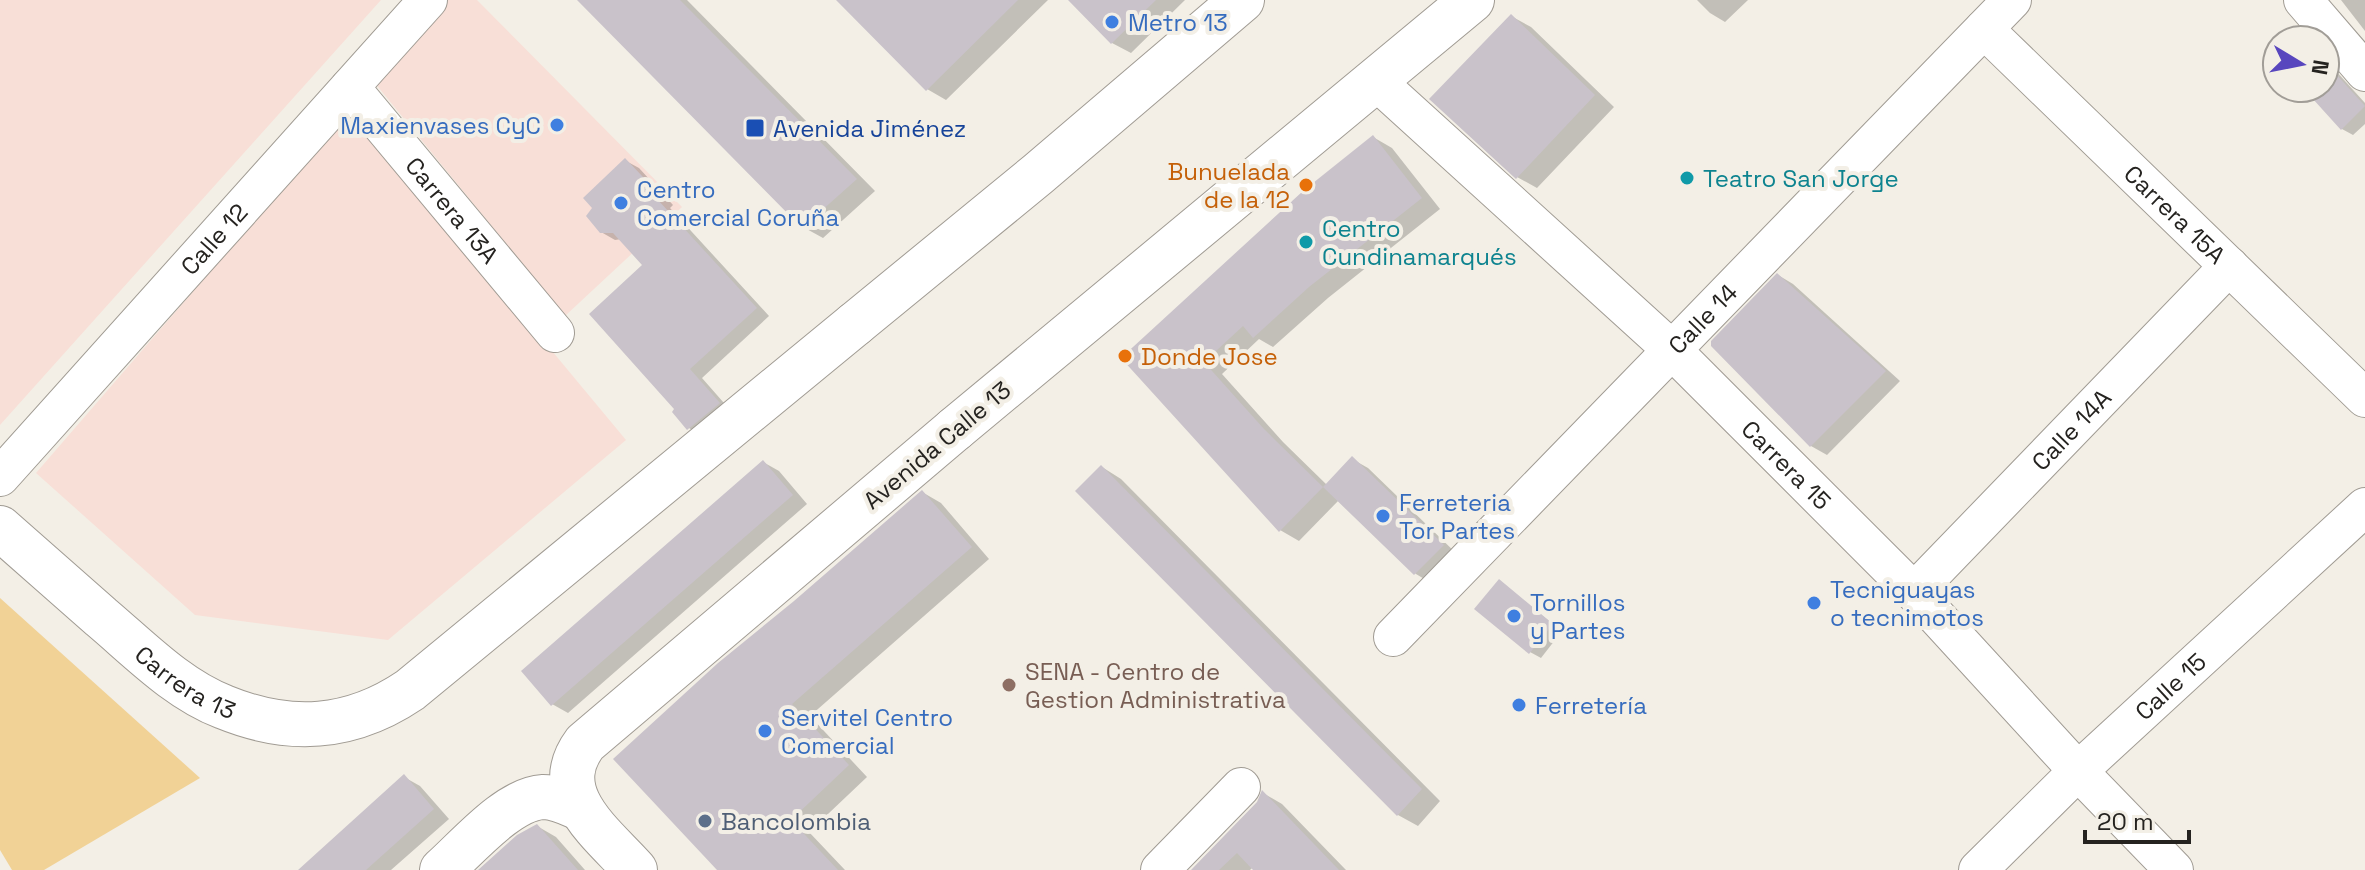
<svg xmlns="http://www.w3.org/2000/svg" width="2365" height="870" font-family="'Space Grotesk',sans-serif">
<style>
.commercial{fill:#f8dfd7}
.green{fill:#f1d296}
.shadow{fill:#0003}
.building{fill:#c9c2ca}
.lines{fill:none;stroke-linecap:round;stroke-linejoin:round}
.street-casing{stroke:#a09b93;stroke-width:40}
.secondary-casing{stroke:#a09b93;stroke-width:46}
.primary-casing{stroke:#a09b93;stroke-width:46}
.street{stroke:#fff;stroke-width:38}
.secondary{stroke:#fff;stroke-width:44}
.primary{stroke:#fff;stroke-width:44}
.shop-dot{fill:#3f7fe0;stroke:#f3efe6;stroke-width:3}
.transit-dot{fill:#1a4fb4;stroke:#f3efe6;stroke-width:3}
.culture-dot{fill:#0f9aa8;stroke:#f3efe6;stroke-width:3}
.food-dot{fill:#e8710a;stroke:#f3efe6;stroke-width:3}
.education-dot{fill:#8d6e63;stroke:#f3efe6;stroke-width:3}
.service-dot{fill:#5c6f8a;stroke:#f3efe6;stroke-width:3}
.labels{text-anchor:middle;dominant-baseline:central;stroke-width:8;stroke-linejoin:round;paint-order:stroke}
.shop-label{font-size:24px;fill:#366cbe;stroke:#f3efe6;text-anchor:start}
.transit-label{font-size:24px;fill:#164399;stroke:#f3efe6;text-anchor:start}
.food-label{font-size:24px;fill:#c56008;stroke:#f3efe6;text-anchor:end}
.culture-label{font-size:24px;fill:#0d838f;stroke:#f3efe6;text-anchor:start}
.street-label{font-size:24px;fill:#252320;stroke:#f3efe6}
.education-label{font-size:24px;fill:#785e54;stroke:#f3efe6;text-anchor:start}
.service-label{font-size:24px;fill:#4e5e75;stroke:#f3efe6;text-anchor:start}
</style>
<rect width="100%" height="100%" fill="#f3efe6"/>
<path class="commercial" d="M0,0h381l-381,425z
M446,0h31l205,207 -117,109 -191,-234z
M351,109l275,331 -238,200 -193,-25 -159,-142z"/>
<path class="green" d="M0,598l200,180 -156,92h-32l-12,-20z"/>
<path class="shadow" d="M579,0h108l188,191 -52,47 -20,-11z
M839,0h209l-102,100 -19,-11z
M1071,0h114l-54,53 -19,-10z
M1697,0h51l-23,22 -15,-9z
M2341,0h24v31z
M1511,16l20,11 83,80 -77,81 -20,-11z
M2325,59l40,44v21l-12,11 -11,-6 -37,-41h20z
M1373,137l19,11 48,61 -112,89 -55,49 -14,-8 -37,35 61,68 44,43 25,-26 16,9 90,87 -27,28 -15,-9 -77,-74 -40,41 -19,-11 -156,-172z
M626,161l13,7 34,37 -3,3 99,108 -67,62 29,33 -29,25 -13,-8 -44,-163 -23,-26 -7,1 -14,-8z
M1778,275l15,9 107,97 -73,74 -16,-9 -98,-101z
M763,462l16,9 28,33 -239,209 -16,-9z
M1102,467l19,12 319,322 -22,25 -20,-11z
M922,492l19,11 48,56 -179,157 57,61 -58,55 36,38h-125l-104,-111z
M1499,582l63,49 -21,27 -11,-6z
M404,777l16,9 29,33 -58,51h-90z
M1263,793l19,11 64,66h-91l-2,-3 -3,3h-56l64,-66z
M537,826l19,11 29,33h-103z"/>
<path class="building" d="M577,0h103l177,179 -55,49z
M836,0h182l-92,91z
M1068,0h88l-45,44z
M1511,14l84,81 -79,84 -87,-80z
M2325,62l40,44 -24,24 -38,-42h22z
M1373,135l49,63 -113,89 -56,51 -10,-12 -39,36 60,67 59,58 -44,45 -158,-174 182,-167z
M625,158l36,38 -3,4 99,108 -67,61 30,34 -33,27 -15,-18 2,-3 -85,-95 53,-49 -29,-32h-13l-14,-17 6,-8 -9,-10z
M1777,273l109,98 -76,76 -99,-101v-5z
M1352,456l92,89 -30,30 -91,-88z
M763,460l30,35 -242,211 -30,-35z
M1101,465l321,324 -25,27 -322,-325z
M922,490l50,57 -180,157 57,61 -58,55 47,50h-121l-104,-111 105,-96 76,-62z
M1499,579l54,45 -24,30 -55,-45z
M404,774l30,35 -68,61h-68z
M1262,790l77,80h-86l-16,-17 -18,17h-28l66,-68z
M537,824l41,46h-100l39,-35z"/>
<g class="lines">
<defs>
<g id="street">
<path d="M2303,0l62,72"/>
<path id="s1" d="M1984,29l381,369"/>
<path id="s2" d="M1376,81l295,268 243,243 164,179 96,99"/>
<path id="s3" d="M350,87l205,246"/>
<path id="s4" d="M0,477l428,-477"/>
<path id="s5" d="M1914,592l315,-326"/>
<path id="s6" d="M1393,637l619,-637"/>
<path d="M1160,870l81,-83"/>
<path id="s7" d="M1978,870l100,-99 287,-264"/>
</g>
<g id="secondary">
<path id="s8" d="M0,528c34,30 67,59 101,89 38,32 76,72 123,90 66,27 127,23 186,-17l445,-366"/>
<path d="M442,870c26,-23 66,-71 101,-73 13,0 25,6 36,11"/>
<path d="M635,870c-32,-36 -88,-76 -50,-127l370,-314"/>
</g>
<path id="primary" d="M855,324l183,-150 204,-174
M955,429l517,-429"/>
</defs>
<use href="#street" class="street-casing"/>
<use href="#secondary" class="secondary-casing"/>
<use href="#primary" class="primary-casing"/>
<use href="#street" class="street"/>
<use href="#secondary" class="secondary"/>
<use href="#primary" class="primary"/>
</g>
<g class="shop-dot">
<circle cx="1112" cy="22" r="8"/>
<circle cx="557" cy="125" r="8"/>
<circle cx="621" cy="203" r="8"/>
<circle cx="1383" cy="516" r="8"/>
<circle cx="1814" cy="603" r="8"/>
<circle cx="1514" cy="616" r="8"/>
<circle cx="1519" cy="705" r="8"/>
<circle cx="765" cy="731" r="8"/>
</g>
<rect class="transit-dot" x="745" y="118" width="20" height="20" rx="4"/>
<g class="culture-dot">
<circle cx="1687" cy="178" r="8"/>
<circle cx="1306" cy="242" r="8"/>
</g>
<g class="food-dot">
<circle cx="1306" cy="185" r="8"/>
<circle cx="1125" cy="356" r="8"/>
</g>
<circle class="education-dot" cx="1009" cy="685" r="8"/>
<circle class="service-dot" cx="705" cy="821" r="8"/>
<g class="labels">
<g class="shop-label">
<text x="1128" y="22">Metro 13</text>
<text x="541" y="125" text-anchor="end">Maxienvases CyC</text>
<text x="637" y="189">Centro<tspan x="637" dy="28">Comercial Coruña</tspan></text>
<text x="1399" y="502">Ferreteria<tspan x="1399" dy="28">Tor Partes</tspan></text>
<text x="1830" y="589">Tecniguayas<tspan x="1830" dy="28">o tecnimotos</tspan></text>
<text x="1530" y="602">Tornillos<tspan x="1530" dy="28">y Partes</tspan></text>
<text x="1535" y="705">Ferretería</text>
<text x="781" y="717">Servitel Centro<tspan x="781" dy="28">Comercial</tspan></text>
</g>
<g class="transit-label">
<text x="773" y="128">Avenida Jiménez</text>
</g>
<g class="food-label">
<text x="1290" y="171">Bunuelada<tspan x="1290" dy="28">de la 12</tspan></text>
<text x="1141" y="356" text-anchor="start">Donde Jose</text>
</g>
<g class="culture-label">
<text x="1703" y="178">Teatro San Jorge</text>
<text x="1322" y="228">Centro<tspan x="1322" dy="28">Cundinamarqués</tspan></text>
</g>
<g class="street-label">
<text stroke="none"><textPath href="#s3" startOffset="160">Carrera 13A</textPath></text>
<text stroke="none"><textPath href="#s1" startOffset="266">Carrera 15A</textPath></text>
<text stroke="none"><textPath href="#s4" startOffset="320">Calle 12</textPath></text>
<text stroke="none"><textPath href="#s6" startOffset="444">Calle 14</textPath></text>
<text stroke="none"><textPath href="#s5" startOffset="226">Calle 14A</textPath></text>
<text transform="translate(937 445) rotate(-40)">Avenida Calle 13</text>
<text stroke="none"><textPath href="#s2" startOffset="562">Carrera 15</textPath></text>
<text stroke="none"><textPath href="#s8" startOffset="242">Carrera 13</textPath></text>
<text stroke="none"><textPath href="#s7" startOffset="266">Calle 15</textPath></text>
</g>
<g class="education-label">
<text x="1025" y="671">SENA - Centro de<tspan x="1025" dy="28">Gestion Administrativa</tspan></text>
</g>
<g class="service-label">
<text x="721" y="821">Bancolombia</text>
</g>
</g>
<g transform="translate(2301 64) rotate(100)"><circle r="38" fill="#f3efe6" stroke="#a19d97" stroke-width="2"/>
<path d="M0-6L14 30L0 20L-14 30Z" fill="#5846be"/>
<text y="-12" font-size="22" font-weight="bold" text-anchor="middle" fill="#252320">N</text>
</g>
<path d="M2085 830v12h104v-12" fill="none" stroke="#252320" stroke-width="4"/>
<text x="2097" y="830" font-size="24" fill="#252320" stroke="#f3efe6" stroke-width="6" paint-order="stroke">20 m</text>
</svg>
